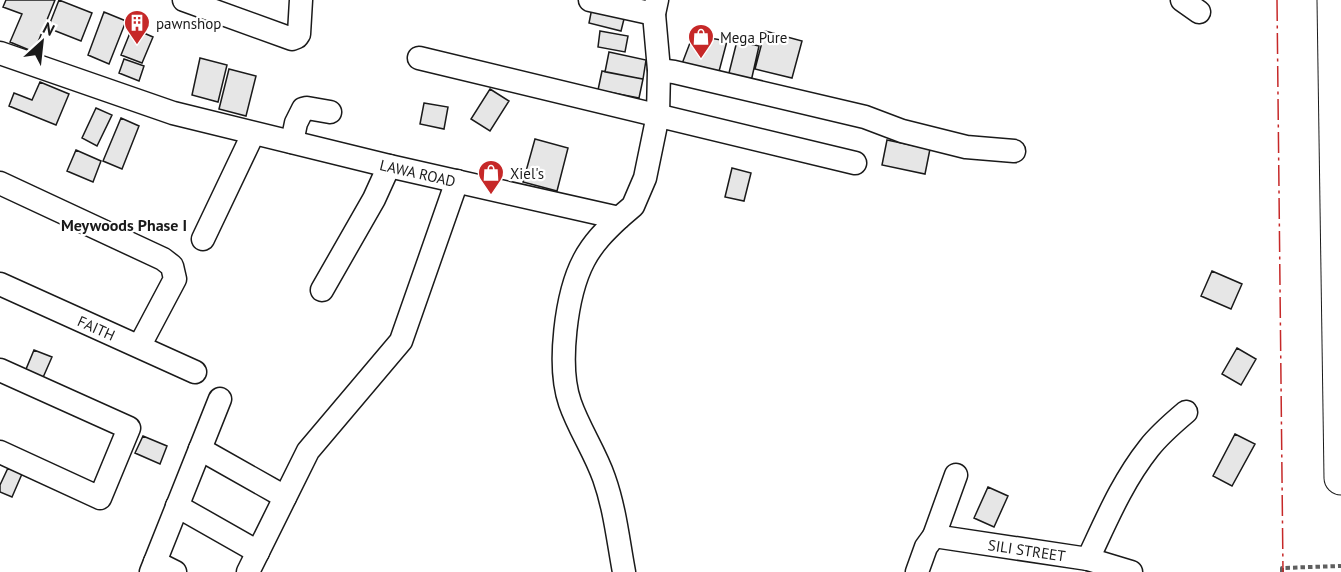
<svg xmlns="http://www.w3.org/2000/svg" width="1341" height="572" font-family="'PT Sans',sans-serif">
<style>
.building{fill:#e6e6e6;stroke:#1a1a1a;stroke-width:1.5}
.lines{fill:none;stroke-linecap:round;stroke-linejoin:round}
.minor-casing{stroke:#1a1a1a;stroke-width:25}
.highway-casing{stroke:#1a1a1a;stroke-width:35}
.path{stroke:#5f5f5f;stroke-width:4;stroke-dasharray:4.5 3;stroke-linecap:butt}
.minor{stroke:#fff;stroke-width:22}
.highway{stroke:#fff;stroke-width:33}
.power{stroke:#c62828;stroke-width:1.5;stroke-dasharray:21 4.5 3 4.5;stroke-linecap:butt}
.labels{text-anchor:middle;dominant-baseline:central;stroke-width:4.5;stroke-linejoin:round;paint-order:stroke}
.poi-label{font-size:15px;fill:#1a1a1a;stroke:#fff;text-anchor:start}
.street-label{font-size:15px;fill:#1a1a1a;stroke:#fff}
.neighbourhood-label{font-size:16px;font-weight:bold;fill:#1a1a1a;stroke:#fff}
</style>
<rect width="100%" height="100%" fill="#fff"/>
<path class="building" d="M6,0h49l-21,52 -24,-10 12,-28 -19,-7z
M59,0l33,13 -11,28 -33,-13z
M593,3l33,8 -5,20 -32,-8z
M104,12l22,9 -17,43 -21,-9z
M132,28l21,9 -11,26 -21,-8z
M600,31l28,5 -3,16 -27,-5z
M765,31l37,10 -10,37 -37,-9z
M693,35l34,6 -10,38 -37,-10z
M737,41l22,5 -9,40 -23,-5z
M609,52l37,8 -3,19 -38,-7z
M200,58l27,7 -9,37 -26,-7z
M124,59l20,7 -5,15 -20,-8z
M229,69l27,7 -10,40 -27,-7z
M602,71l41,8 -4,19 -41,-8z
M40,82l29,12 -13,31 -47,-19 5,-13 18,7z
M490,89l19,12 -19,30 -19,-12z
M424,103l24,4 -4,22 -24,-5z
M96,108l16,7 -15,31 -15,-8z
M121,118l18,8 -17,43 -19,-8z
M535,139l33,9 -11,43 -34,-9z
M887,140l43,9 -5,25 -43,-9z
M76,150l25,11 -8,21 -26,-11z
M732,168l19,5 -7,28 -19,-4z
M1212,271l30,13 -11,25 -30,-13z
M1237,348l19,11 -15,26 -19,-11z
M34,350l18,7 -11,25 -17,-8z
M1235,434l20,10 -23,42 -19,-10z
M143,436l24,10 -7,18 -25,-11z
M8,468l14,6 -10,23 -12,-5v-7z
M988,487l20,9 -14,31 -20,-9z"/>
<g class="lines">
<defs>
<g id="minor">
<path d="M184,0l108,39 5,-2 2,-3 2,-34"/>
<path d="M590,0l64,14"/>
<path d="M1182,0l17,12"/>
<path id="s1" d="M0,53l173,60 216,53 230,52 14,-12 12,-28 13,-63 1,-45 -5,-56 3,-14"/>
<path d="M419,58l436,105"/>
<path d="M659,70l15,2 191,45 37,14 64,16 48,4"/>
<path d="M292,142l4,-19 7,-14 4,-1 23,4"/>
<path d="M0,183l163,76 9,7 3,13 -35,66"/>
<path d="M619,218c-14,13 -26,25 -35,42 -18,34 -27,106 -14,143 9,26 25,49 34,75 11,31 14,62 20,94"/>
<path d="M203,239l50,-105"/>
<path id="s2" d="M0,284l195,88"/>
<path d="M322,290l52,-91 15,-33"/>
<path d="M0,370l129,58 -29,70 -100,-46"/>
<path d="M200,449l85,48"/>
<path d="M177,506l81,46"/>
<path d="M934,536l22,-61"/>
<path d="M1088,559c18,-38 34,-77 61,-111 10,-13 24,-25 37,-36"/>
<path d="M155,562l20,10"/>
<path d="M151,572l69,-173"/>
<path d="M248,572l60,-121 93,-110 56,-160"/>
<path id="s3" d="M917,572l9,-25 8,-11 154,23 43,13"/>
</g>
<path id="highway" d="M1334,0l7,478"/>
</defs>
<use href="#minor" class="minor-casing"/>
<use href="#highway" class="highway-casing"/>
<path class="path" d="M1282,572v-4l59,-2"/>
<use href="#minor" class="minor"/>
<use href="#highway" class="highway"/>
<path class="power" d="M1277,0l6,572"/>
</g>
<defs>
<symbol id="building-pin" viewBox="-11 -11 22 30"><path d="M0 17L-7.5 6A9.5 9.5 0 1 1 7.5 6Z" fill="#c62828" stroke="#fff"/><path d="M-4-6H4V6H1V3H-1V6H-4ZM-2.5-4.3h1.7v1.8h-1.7ZM.8-4.3h1.7v1.8H.8ZM-2.5-1h1.7V.8h-1.7ZM.8-1h1.7V.8H.8Z" fill="#fff"/></symbol>
<symbol id="shop-pin" viewBox="-11 -11 22 30"><path d="M0 17L-7.5 6A9.5 9.5 0 1 1 7.5 6Z" fill="#c62828" stroke="#fff"/><path d="M-5-2.5h2.3a2.7 3.5 0 0 1 5.4 0H5L5.5 6h-11ZM-1.5-2.5h3a1.5 2.3 0 0 0-3 0Z" fill="#fff"/></symbol>
</defs>
<g fill-rule="evenodd">
<use href="#building-pin" x="122" y="8" width="30" height="40"/>
<use href="#shop-pin" x="686" y="22" width="30" height="40"/>
<use href="#shop-pin" x="476" y="158" width="30" height="40"/>
</g>
<g class="labels">
<g class="poi-label">
<text x="156" y="23">pawnshop</text>
<text x="720" y="37">Mega Pure</text>
<text x="510" y="173">Xiel's</text>
</g>
<g class="street-label">
<text stroke="none"><textPath href="#s1" startOffset="435">LAWA ROAD</textPath></text>
<text stroke="none"><textPath href="#s2" startOffset="106">FAITH</textPath></text>
<text stroke="none"><textPath href="#s3" startOffset="134">SILI STREET</textPath></text>
</g>
<g class="neighbourhood-label">
<text x="124" y="225">Meywoods Phase I</text>
</g>
</g>
<g transform="translate(42 42) rotate(27)" stroke="#ffffff" stroke-width="4.5" paint-order="stroke">
<path d="M0-4.5L10 22L0 15L-10 22Z" fill="#1a1a1a"/>
<text y="-9" font-size="16" font-weight="bold" text-anchor="middle" fill="#1a1a1a">N</text>
</g>
</svg>
